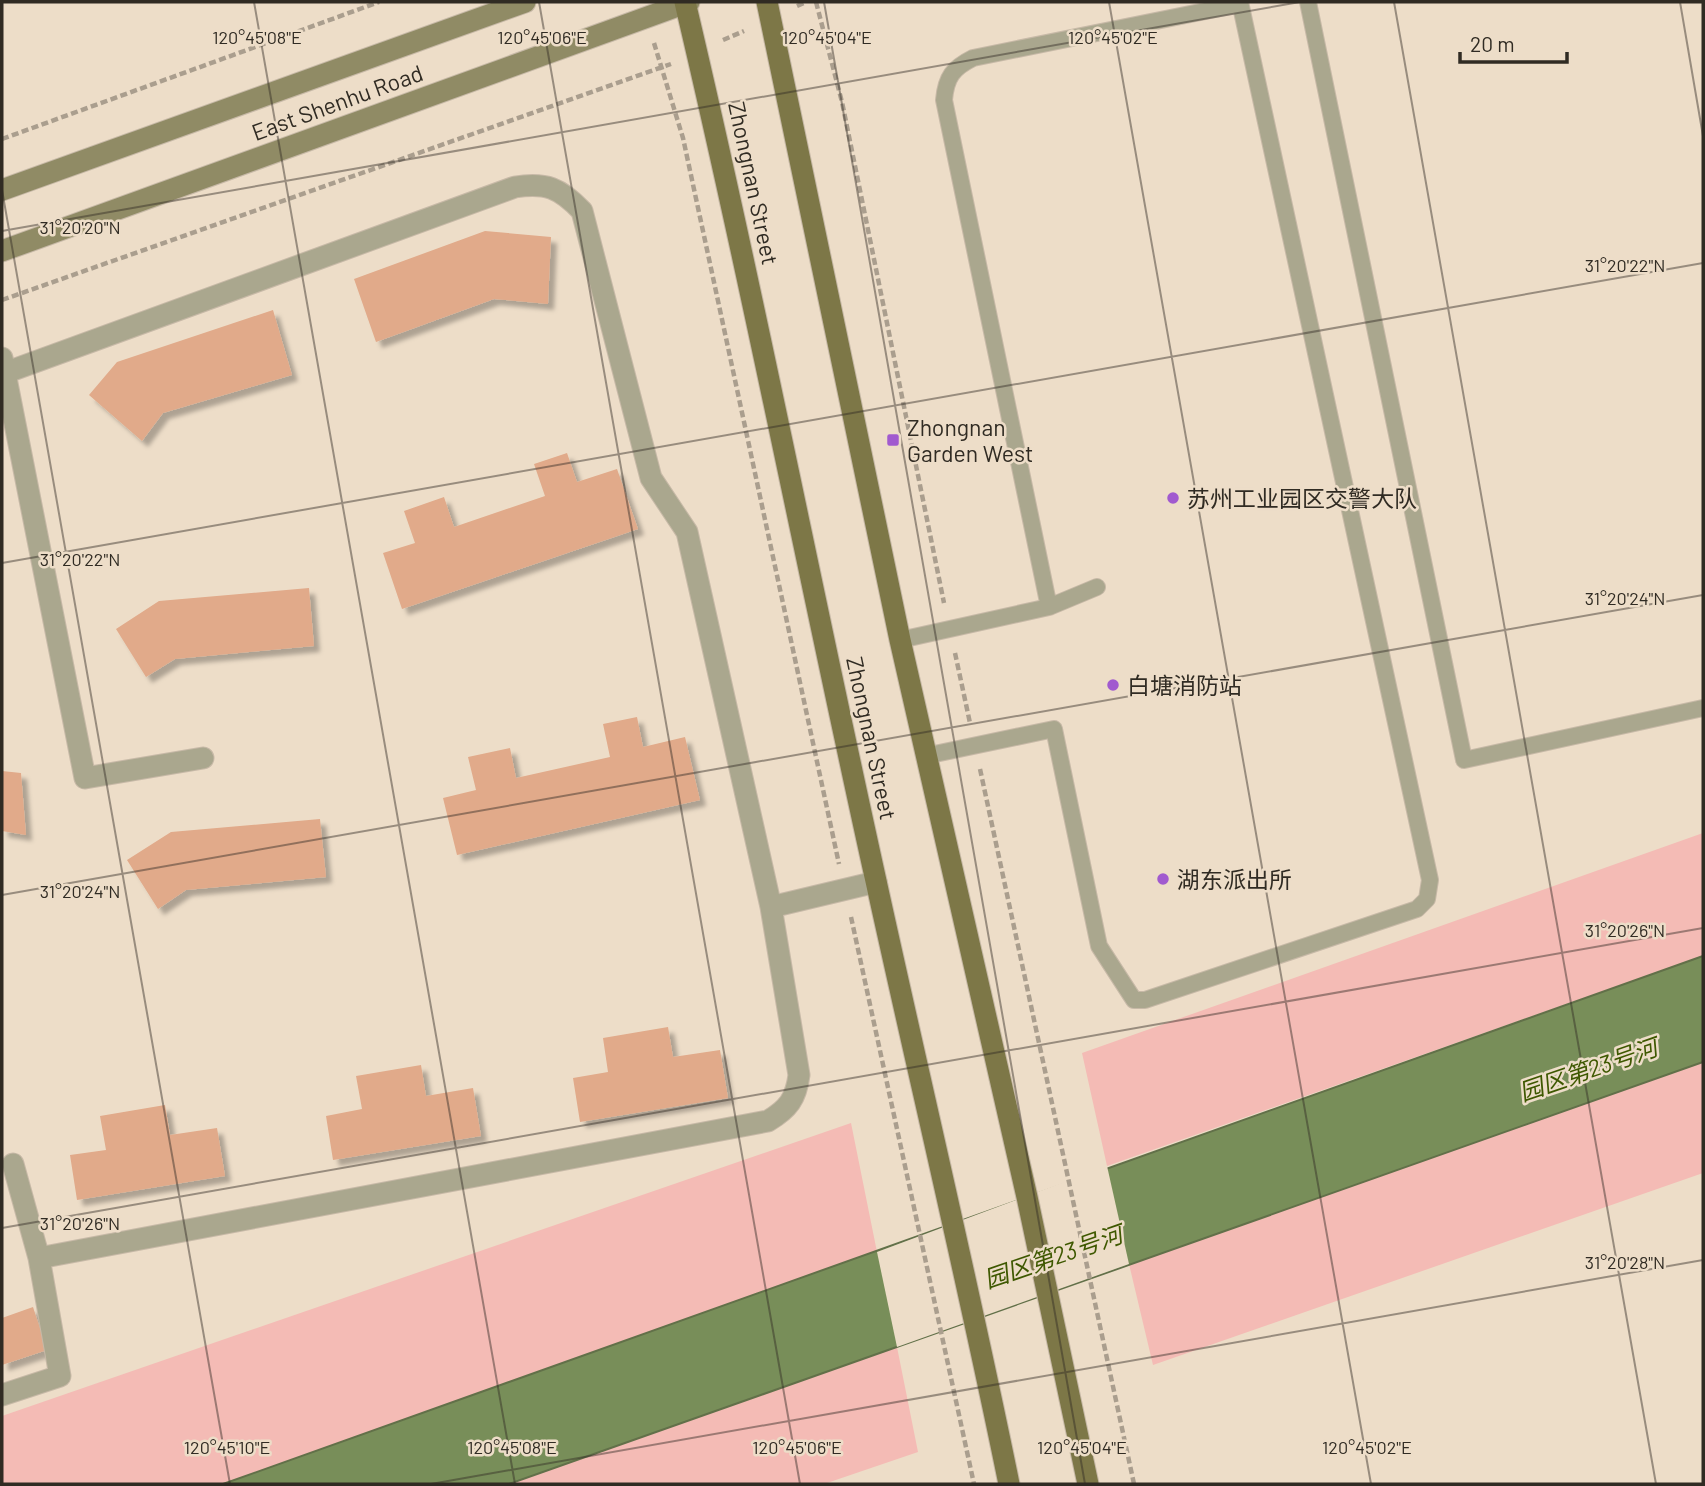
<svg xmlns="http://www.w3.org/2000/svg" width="1705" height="1486" font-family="Barlow,'Noto Sans SC',sans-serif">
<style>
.green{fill:#f4bbb5}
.water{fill:#788e59;stroke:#627049;stroke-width:2}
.pier{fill:#edddc8}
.building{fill:#e1aa8a;filter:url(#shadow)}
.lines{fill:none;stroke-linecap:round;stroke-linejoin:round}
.lane-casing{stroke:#c7b9a7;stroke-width:18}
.street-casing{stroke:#c7b9a7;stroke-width:23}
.secondary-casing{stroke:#c7b9a7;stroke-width:23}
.primary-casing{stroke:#c7b9a7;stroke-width:23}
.path{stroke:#aa9e8e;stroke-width:4.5;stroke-dasharray:7 3.5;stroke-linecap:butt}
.lane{stroke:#aaa78e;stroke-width:16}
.street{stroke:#aaa78e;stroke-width:21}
.secondary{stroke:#908b65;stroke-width:21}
.primary{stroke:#7d7747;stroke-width:21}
.ticks{fill:none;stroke:#302b23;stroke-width:2;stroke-opacity:0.45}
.poi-dot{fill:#a15acf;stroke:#edddc8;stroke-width:2.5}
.labels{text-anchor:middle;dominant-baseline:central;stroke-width:5;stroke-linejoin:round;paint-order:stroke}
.street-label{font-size:23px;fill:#302b23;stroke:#edddc8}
.poi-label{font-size:23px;fill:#302b23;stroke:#edddc8;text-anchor:start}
.water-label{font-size:24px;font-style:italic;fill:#3e5800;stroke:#edddc8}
.ticks-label{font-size:18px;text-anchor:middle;fill:#302b23;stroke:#edddc8;stroke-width:5;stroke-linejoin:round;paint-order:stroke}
</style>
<defs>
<filter id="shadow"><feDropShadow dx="6" dy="6" stdDeviation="2" flood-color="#0004"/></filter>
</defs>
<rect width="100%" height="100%" fill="#edddc8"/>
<path class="green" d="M1703,833v123l-596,210 -25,-113z
M1703,1062v111l-550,192 -24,-101z
M851,1123l26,129 -654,232h-221v-68z
M897,1347l21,105 -94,32h-315z"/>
<path class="water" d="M1703,956v106l-1194,422h-286z"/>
<path class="pier" d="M1107,1166l22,98 -232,83 -20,-95z"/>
<path class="building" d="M485,231l66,6 -3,67 -54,-5 -118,43 -22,-63z
M273,310l19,65 -129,38 -21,28 -53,-46 28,-33z
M567,453l10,29 40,-13 21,60 -236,80 -19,-56 32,-10 -11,-32 40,-14 10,30 91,-31 -11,-32z
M309,588l5,58 -139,13 -29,18 -30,-48 43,-28z
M637,717l6,30 42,-10 15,63 -243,55 -14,-57 33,-8 -8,-33 42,-9 6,30 94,-21 -7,-33z
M2,771l19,2 5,62 -24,-4z
M320,819l6,58 -140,13 -28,19 -31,-49 44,-28z
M668,1027l5,30 47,-7 8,48 -148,24 -7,-44 35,-6 -5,-34z
M421,1065l5,31 47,-8 8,48 -148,24 -7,-44 36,-7 -6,-33z
M165,1105l5,30 47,-7 8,48 -148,24 -7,-45 36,-5 -6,-34z
M33,1307l14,43 -45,15v-47z"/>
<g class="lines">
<defs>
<path id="lane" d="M1308,2l156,758 239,-52
M1049,607l-105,-507c2,-23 9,-32 29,-42l267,-54
M900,640l149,-33 48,-20
M925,756l129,-27 45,217 35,54h11l272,-91 10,-10 3,-19 -190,-878"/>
<path id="street" d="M2,358l83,420 118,-20
M2,374l513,-187c31,-5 45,1 67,24l69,267 36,54 84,375 28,168c-3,24 -11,34 -31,46l-729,137
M771,907l105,-25
M2,1395l58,-19 -21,-118 -26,-94"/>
<path id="secondary" d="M2,190l523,-188
M2,251l687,-249"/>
<path id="primary" d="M685,2c69,292 126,586 191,879 44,201 92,401 133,603
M767,2l133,638 127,557 61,287"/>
</defs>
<use href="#lane" class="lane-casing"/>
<use href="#street" class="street-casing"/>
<use href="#secondary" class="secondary-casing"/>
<use href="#primary" class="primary-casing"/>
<path class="path" d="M816,2l26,100 102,501
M797,6l9,-4
M723,40l21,-9
M654,43l29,95 156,726
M2,139l377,-137
M2,300l669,-236
M955,653l15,70
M980,769l154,715
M851,917l123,567"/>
<use href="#lane" class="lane"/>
<use href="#street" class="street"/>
<use href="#secondary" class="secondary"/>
<use href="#primary" class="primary"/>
</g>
<path class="ticks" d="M254,2l261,1482M539,2l261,1482M824,2l261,1482M1109,2l262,1482M1394,2l262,1482M1680,2l23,134M2,190l228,1294M2,231l1298,-229M2,563l1701,-300M2,895l1701,-300M2,1228l1701,-300M431,1484l1272,-224"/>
<g class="poi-dot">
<rect x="886" y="433" width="14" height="14" rx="3.5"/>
<circle cx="1173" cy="498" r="7"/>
<circle cx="1113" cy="685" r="7"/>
<circle cx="1163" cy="879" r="7"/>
</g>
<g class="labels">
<g class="street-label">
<text transform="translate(337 102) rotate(-20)">East Shenhu Road</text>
<text transform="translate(754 183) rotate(78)">Zhongnan Street</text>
<text transform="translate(872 738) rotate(78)">Zhongnan Street</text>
</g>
<g class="poi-label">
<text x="907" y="427">Zhongnan<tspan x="907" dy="26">Garden West</tspan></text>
<text x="1187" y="498">苏州工业园区交警大队</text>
<text x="1127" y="685">白塘消防站</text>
<text x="1177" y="879">湖东派出所</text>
</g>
<g class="water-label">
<text transform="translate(1588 1069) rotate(-19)">园区第23号河</text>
<text transform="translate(1053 1256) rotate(-19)">园区第23号河</text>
</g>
</g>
<g class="ticks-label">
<text x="257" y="44">120°45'08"E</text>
<text x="542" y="44">120°45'06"E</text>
<text x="827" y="44">120°45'04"E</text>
<text x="1113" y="44">120°45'02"E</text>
<text x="80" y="234">31°20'20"N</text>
<text x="1625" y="272">31°20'22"N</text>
<text x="80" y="566">31°20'22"N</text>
<text x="1625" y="605">31°20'24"N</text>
<text x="80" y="898">31°20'24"N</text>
<text x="1625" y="937">31°20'26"N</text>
<text x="80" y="1230">31°20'26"N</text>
<text x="1625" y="1269">31°20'28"N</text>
<text x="227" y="1454">120°45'10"E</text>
<text x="512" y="1454">120°45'08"E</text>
<text x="797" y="1454">120°45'06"E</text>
<text x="1082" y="1454">120°45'04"E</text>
<text x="1367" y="1454">120°45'02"E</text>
</g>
<rect width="1705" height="1486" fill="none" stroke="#302b23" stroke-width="7"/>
<path d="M1460 52v10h107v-10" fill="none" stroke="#302b23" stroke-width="3.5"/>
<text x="1470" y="52" font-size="21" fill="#302b23" stroke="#edddc8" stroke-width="5" paint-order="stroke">20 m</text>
</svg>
